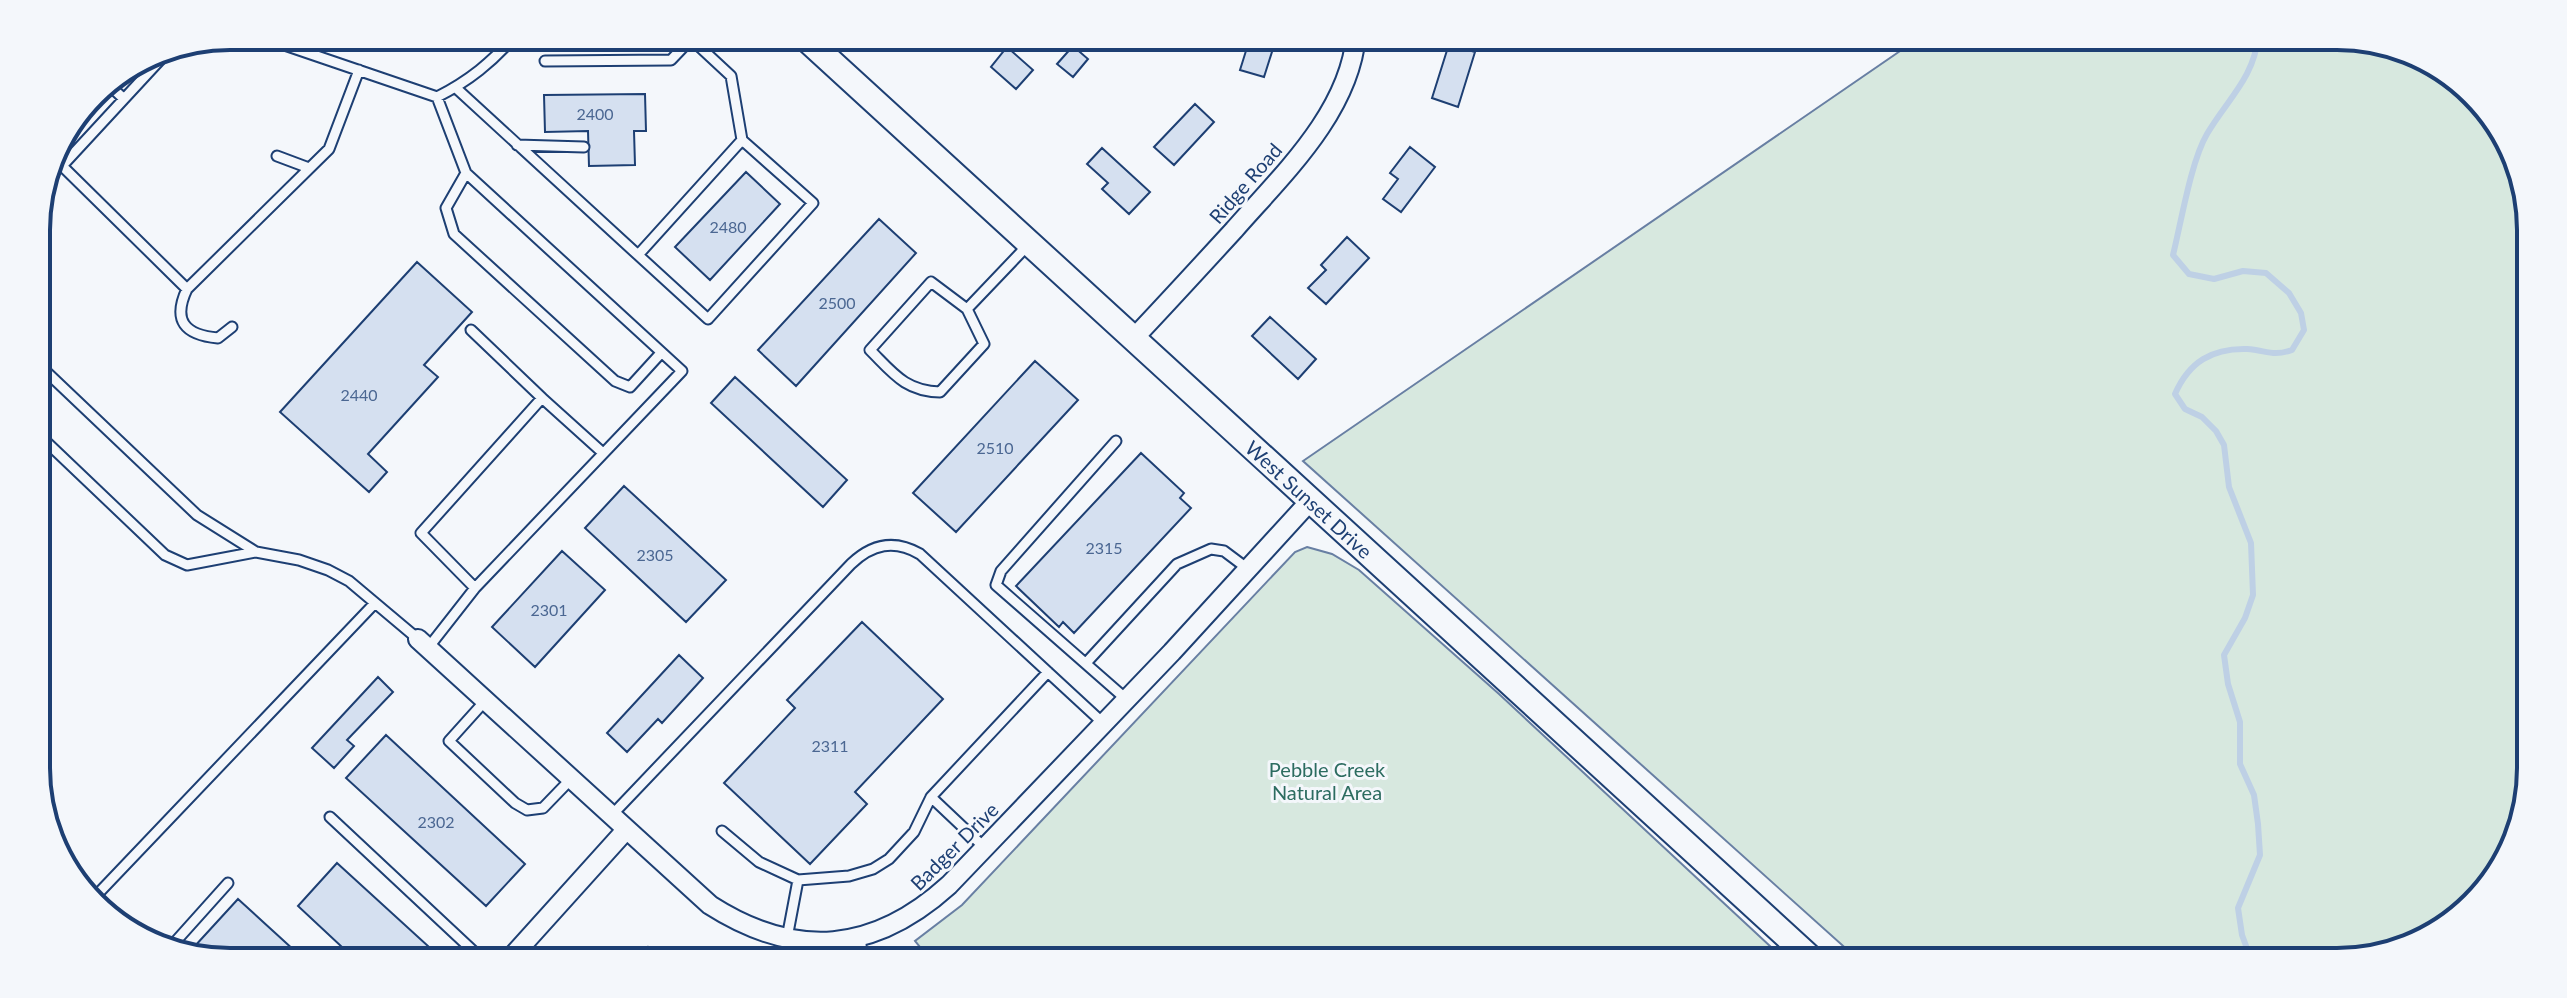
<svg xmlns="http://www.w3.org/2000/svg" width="2567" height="998" font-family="Lato,sans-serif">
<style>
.green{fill:#d7e8df;stroke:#687fa3;stroke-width:2}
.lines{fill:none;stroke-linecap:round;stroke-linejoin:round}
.stream{stroke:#bed0e5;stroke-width:6}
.building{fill:#d5e0f0;stroke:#1d3f73;stroke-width:2}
.lane-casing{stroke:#1d3f73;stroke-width:13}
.street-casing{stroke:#1d3f73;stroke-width:22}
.secondary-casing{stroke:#1d3f73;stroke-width:28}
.lane{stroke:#f4f7fb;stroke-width:9}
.street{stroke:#f4f7fb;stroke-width:18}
.secondary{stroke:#f4f7fb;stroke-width:24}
.labels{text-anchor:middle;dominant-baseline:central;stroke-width:6;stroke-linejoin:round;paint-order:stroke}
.number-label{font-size:16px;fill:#4b6792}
.street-label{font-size:20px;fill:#1d3f73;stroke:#f4f7fb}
.park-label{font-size:20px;fill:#2c6c60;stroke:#f4f7fb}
.rim{fill:none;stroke:#1d3f73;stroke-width:4}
</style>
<rect width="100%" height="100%" fill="#f4f7fb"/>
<path class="green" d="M1922,36h415l63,10 91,65 38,93 -8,627 -66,91 -105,40h-489l-558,-501z
M1307,547l25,7 27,16 140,124 288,268h-855l-17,-21 47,-36 333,-353z"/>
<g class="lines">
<path class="stream" d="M2252,962l-10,-27 -4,-27 22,-53 -2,-31 -4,-29 -14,-31v-42l-12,-38 -4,-29 21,-37 8,-23 -2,-52 -22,-56 -5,-42 -8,-14 -14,-14 -17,-8 -10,-15c14,-32 37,-46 72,-45 19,1 25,8 45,1l12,-20 -3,-17 -12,-20 -23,-20 -23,-2 -29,8 -25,-5 -16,-19c8,-32 18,-94 34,-121 19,-33 48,-57 51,-98"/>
</g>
<path class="building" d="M1244,36h33l-13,41 -24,-7 10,-32z
M1449,44l26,8 -17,55 -26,-9z
M1073,46l15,13 -15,18 -16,-13z
M1007,47l26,23 -17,19 -25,-22z
M645,94l1,37h-12l1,34 -46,1 -1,-35 -43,1 -1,-37z
M1195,104l19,18 -40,43 -20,-18z
M1410,147l25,20 -34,45 -18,-13 15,-20 -8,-6z
M1102,148l48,44 -21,22 -27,-25 6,-6 -21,-19z
M746,172l34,32 -70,76 -35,-33z
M879,219l37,34 -120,133 -38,-36z
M1347,237l22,21 -43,46 -18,-16 18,-18 -5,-5z
M417,262l55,50 -48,53 14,12 -70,77 19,18 -18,20 -89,-80z
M1270,317l46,42 -18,20 -46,-43z
M1035,361l43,39 -122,132 -43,-39z
M735,377l112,103 -24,27 -112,-104z
M1141,453l43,40 -4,5 11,10 -117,125 -11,-11 -4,5 -43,-41z
M624,486l102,94 -40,42 -101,-94z
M562,551l43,39 -70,77 -43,-40z
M862,622l81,77 -88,93 12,12 -57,60 -86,-81 71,-75 -8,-8z
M679,655l24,23 -41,45 -4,-4 -31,33 -20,-19z
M378,677l15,15 -46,48 7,6 -20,22 -22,-20z
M386,735l139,129 -39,42 -140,-128z
M337,863l103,94 -5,5h-77l-60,-56z
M238,899l69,63h-77l-23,-4 -13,-11z
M648,947l15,15h-29z"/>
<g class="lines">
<defs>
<path id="lane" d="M258,36l179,61c32,-16 55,-35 78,-61
M545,61l126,-1 20,-21
M106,82l18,17
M456,88l182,167 104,-115 -11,-64 -43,-40
M517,145l67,2
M277,156l32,12
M53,157l134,132 142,-140 30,-79
M62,166l110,-119
M466,173l-20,35 8,26 161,147 15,6 31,-34
M638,255l70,64 105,-116 -71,-63
M187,289c-15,32 -2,46 31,49l14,-11
M967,309l-36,-27 -61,68c23,23 35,41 70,42l44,-48 -17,-35 61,-64
M471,330l71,68
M37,363l160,152 59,37 43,8 29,10 21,11 69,58
M38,434l127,121 22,10 69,-13
M1116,441l-115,130 -5,14 130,114
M475,588l-54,-55 121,-135 61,55
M428,648l47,-60 207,-217 -216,-198 -29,-76
M1086,663l91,-99 34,-15 13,2 24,18
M485,701l-36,40 66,62 12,7 16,-2 28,-29
M931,797l54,51
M611,816l240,-252c21,-20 43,-25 69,-10l183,169
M330,817l155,145
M722,831l37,31 39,18
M91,901l284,-298
M787,938l11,-58 51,-4 24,-7 16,-10 25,-27 17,-35 117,-125
M191,956l-15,-15 52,-58"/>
<path id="street" d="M1134,338c34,-36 67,-72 100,-108 48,-55 115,-117 122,-194
M418,639l292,266c86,55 164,48 239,-20l223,-233 139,-152
M856,938l2,24
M507,962l119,-132"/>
<g id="secondary">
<path id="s1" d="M803,36l1012,926"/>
</g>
</defs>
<use href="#lane" class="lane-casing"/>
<use href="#street" class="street-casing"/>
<use href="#secondary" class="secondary-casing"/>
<use href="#lane" class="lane"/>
<use href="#street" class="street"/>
<use href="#secondary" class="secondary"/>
</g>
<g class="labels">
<g class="number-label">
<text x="595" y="113">2400</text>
<text x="728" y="226">2480</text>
<text x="837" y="302">2500</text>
<text x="359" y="394">2440</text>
<text x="995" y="447">2510</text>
<text x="1104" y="547">2315</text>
<text x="655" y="554">2305</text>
<text x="549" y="609">2301</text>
<text x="830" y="745">2311</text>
<text x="436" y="821">2302</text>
</g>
<g class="street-label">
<text transform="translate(1245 183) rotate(-49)">Ridge Road</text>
<text stroke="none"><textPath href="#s1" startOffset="686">West Sunset Drive</textPath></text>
<text transform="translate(954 846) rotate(-45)">Badger Drive</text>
</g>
<g class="park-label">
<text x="1327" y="769">Pebble Creek<tspan x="1327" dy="23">Natural Area</tspan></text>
</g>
</g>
<path d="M0 0H2567V998H0ZM230 50H2337A180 180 0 0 1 2517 230V768A180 180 0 0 1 2337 948H230A180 180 0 0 1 50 768V230A180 180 0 0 1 230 50Z" fill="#f4f7fb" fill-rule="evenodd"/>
<path class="rim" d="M230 50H2337A180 180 0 0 1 2517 230V768A180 180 0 0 1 2337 948H230A180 180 0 0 1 50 768V230A180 180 0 0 1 230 50Z"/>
</svg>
